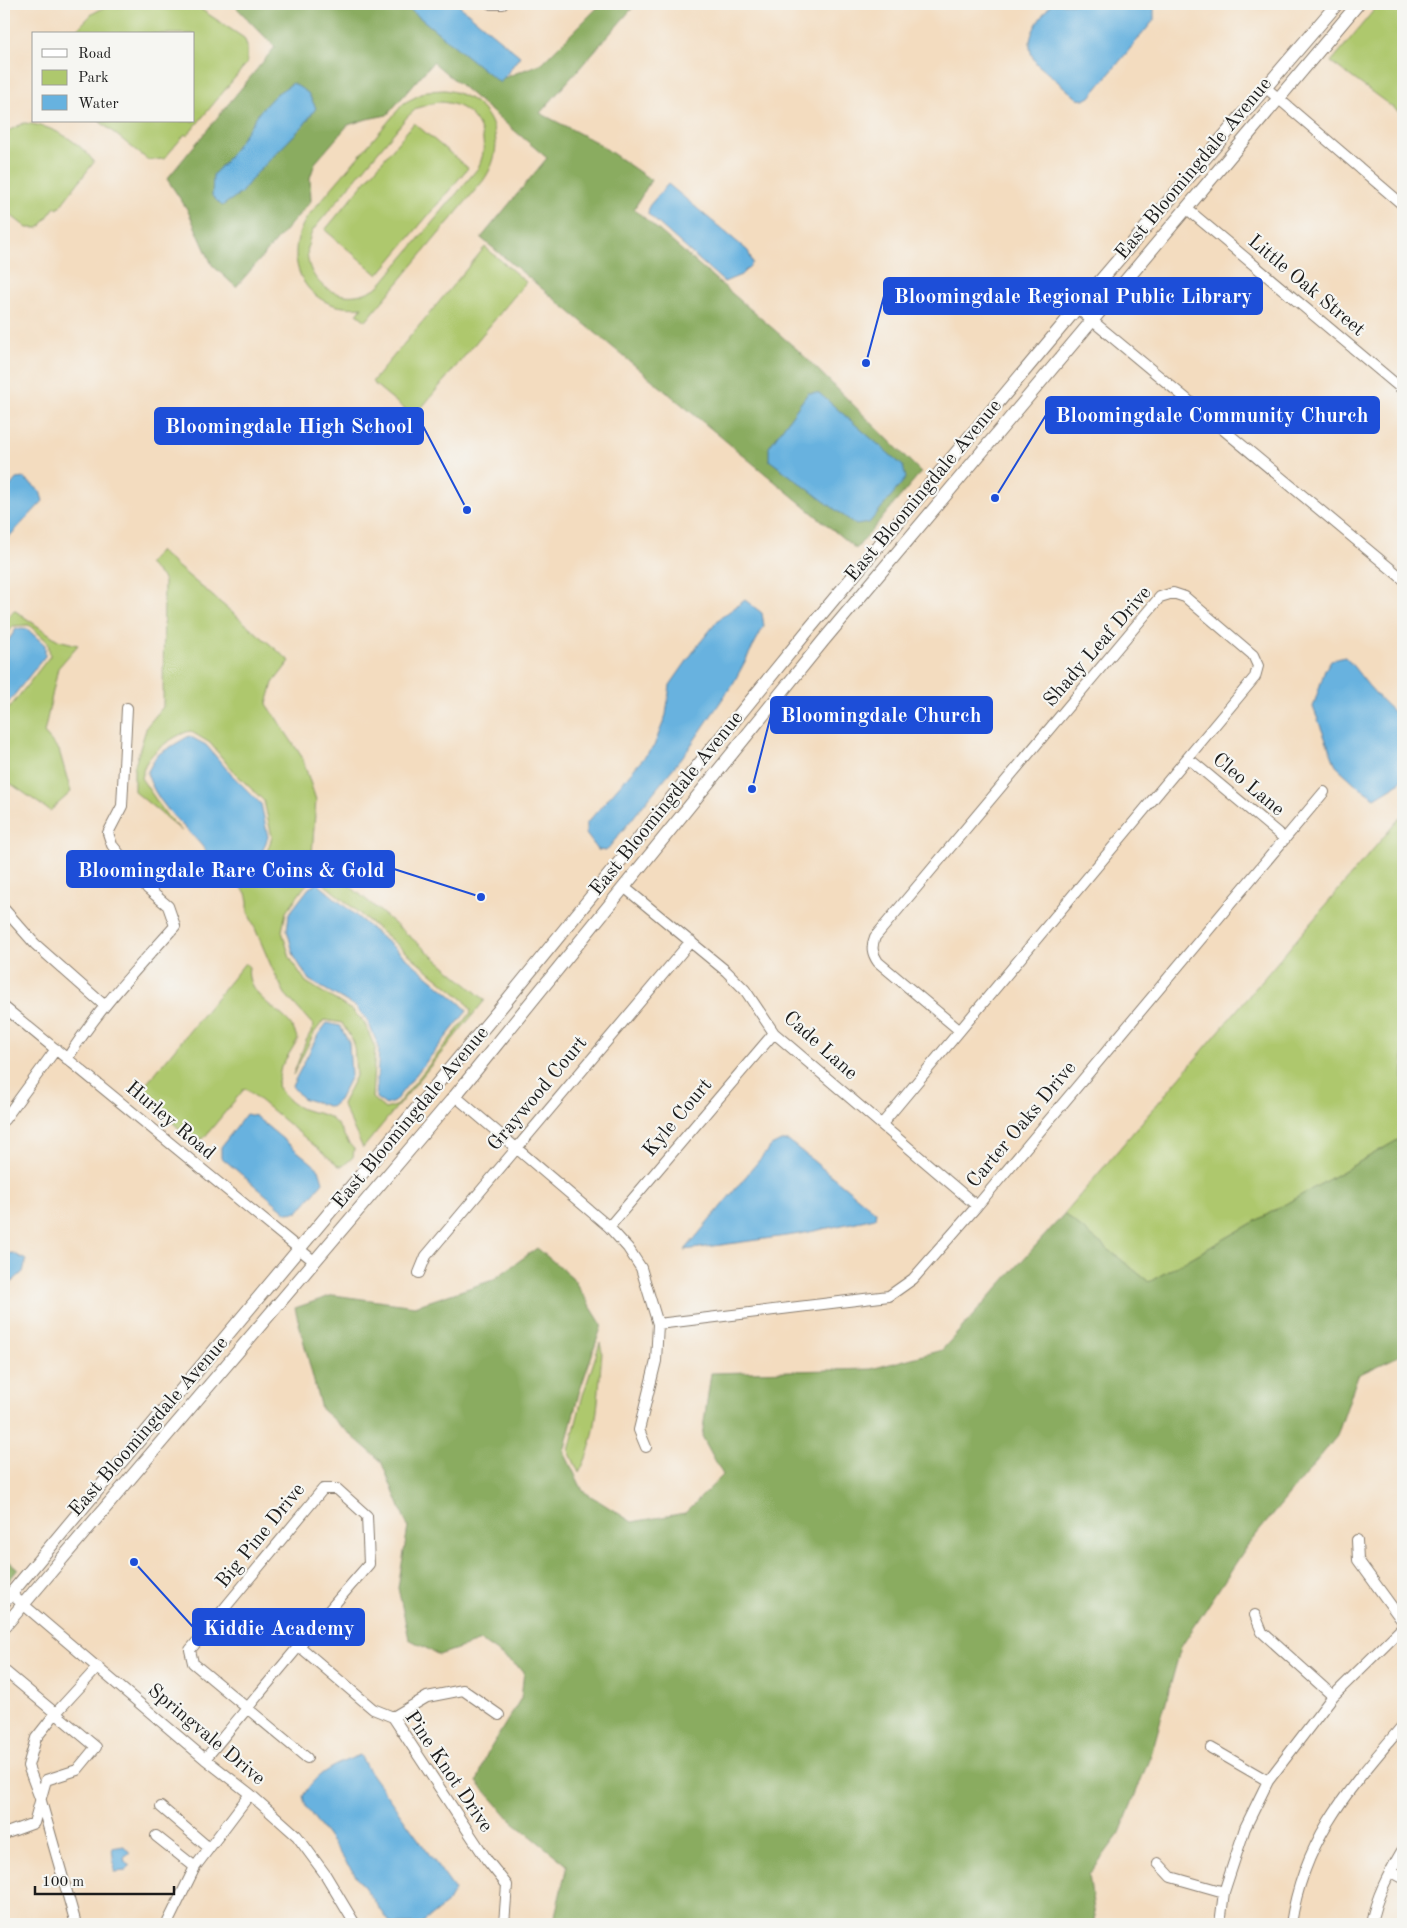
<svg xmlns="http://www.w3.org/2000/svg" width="1407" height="1928" font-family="'Old Standard TT',serif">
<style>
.green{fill:#aec86d;stroke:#657244;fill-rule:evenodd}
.forest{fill:#8aac60;stroke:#53643e}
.water{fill:#67b2df;stroke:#42677e}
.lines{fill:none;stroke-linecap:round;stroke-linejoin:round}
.minor-casing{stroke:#887c6e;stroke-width:12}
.major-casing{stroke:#887c6e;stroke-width:14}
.minor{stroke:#fff;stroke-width:10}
.major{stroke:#fff;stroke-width:12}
.labels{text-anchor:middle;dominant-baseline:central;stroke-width:4.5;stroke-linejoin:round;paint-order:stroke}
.street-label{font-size:20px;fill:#1c1c1c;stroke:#f6f6f2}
.leader{fill:none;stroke:#1d4ed8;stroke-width:2}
.callout-dot{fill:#1d4ed8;stroke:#f6f6f2;stroke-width:2}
.callout{fill:#1d4ed8;stroke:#1d4ed8;stroke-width:2}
.callout-label{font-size:21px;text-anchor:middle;font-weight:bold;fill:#fff}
</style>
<rect width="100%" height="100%" fill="#f6f6f2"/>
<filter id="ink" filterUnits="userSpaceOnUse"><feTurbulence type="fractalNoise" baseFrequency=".02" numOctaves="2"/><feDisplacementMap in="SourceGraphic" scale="10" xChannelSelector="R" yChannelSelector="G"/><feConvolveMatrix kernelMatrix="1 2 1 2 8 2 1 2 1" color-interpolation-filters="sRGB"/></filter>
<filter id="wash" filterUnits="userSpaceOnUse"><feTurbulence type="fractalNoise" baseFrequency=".0096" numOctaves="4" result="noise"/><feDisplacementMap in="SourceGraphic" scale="20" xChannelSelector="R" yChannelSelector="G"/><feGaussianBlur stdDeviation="1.12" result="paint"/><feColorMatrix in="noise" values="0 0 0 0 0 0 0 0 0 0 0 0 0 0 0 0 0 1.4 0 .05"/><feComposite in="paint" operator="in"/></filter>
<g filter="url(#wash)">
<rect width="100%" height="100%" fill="#f3dcbf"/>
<path class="green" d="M110,4h83l51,34 3,7v18l-60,73 -2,-2 -21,25 -16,1 -49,-39h95v-87h-122l20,-20z
M1379,4h24v111l-72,-53z
M445,90c46,7 66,52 38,91l-117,140 -9,-7 5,-7c-55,7 -84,-47 -54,-91l96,-113 23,-12zM437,102c36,-1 57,34 41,66l-98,117c-41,30 -89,-10 -67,-55l94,-113 10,-9z
M24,123c27,2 54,17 70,39l-36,47 -3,-2 -16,21h-12l-23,-18v-77z
M414,123l54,45 -90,107 -53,-45z
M485,247l41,35 -112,135 -42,-35z
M159,551l131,110 -17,22 -6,21 35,53 14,43 -4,54 173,146 -122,148 -21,-44 14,-28 -2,-33 -12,-20 -18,-3 -10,13 -21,42 13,-34 8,-15 -29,-32 -13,-26 -24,-56v-11l-2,-8 -5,-6 -3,-21 29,-14 5,-15 -8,-36 -31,-30 -23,-28 -20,-12c-16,4 -49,26 -47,44l-2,3 26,38 15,15 -48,-40v-23l13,-42 16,-19 1,-128 -16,-15zM314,879h4l147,122 6,9 -1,4 -74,92 -11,3 -13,-11 3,-50 -11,-26 -11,-11 -47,-29 -16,-24 -8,-27 4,-19 19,-26z
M14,610l44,30 20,5 -20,23 -14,65 15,17 12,42 -21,19 -46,-32v-64l46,-59 -2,-14 -19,-17 -16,1 -9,13v-16z
M1403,814v323l-254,145 -85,-68z
M245,963l4,4c-5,25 25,39 40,55 4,4 6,12 9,17l-17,28 -4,19c6,9 13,17 23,22 10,5 22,4 30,10 13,9 13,21 24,31l-1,8 -10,9h-4l-94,-78 -42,51 -17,-4 -41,-38 -2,-9z
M600,1343l2,9c-4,41 -3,85 -23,121l-10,-22 14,-56z"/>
<path class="forest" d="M233,4h177l91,75 41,-16 59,-59h35l-96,109 56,29 55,38 -17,29 165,142 122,121 -65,77 -375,-311 66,-80 -114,-96 -46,53 -20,4 -19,6 -33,38 -5,15 1,23 -75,86 -24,-22 -25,-56 -20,-30 108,-132z
M1403,1137v217l-45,21 -21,61 -90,110 -66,101 -29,105 -32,81 -31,42 7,49h-543l14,-59 -55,-44 -35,-39 10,-28 34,-56 3,-27 -43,-30 -42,14 -30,-16 -11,-51 10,-61 -27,-66 -60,-52 -26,-101 38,-13 82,11 78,-26 44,-32 35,29 30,48 -23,68 -15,59 19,39 49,31 53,-9 38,-38 -21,-39 9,-63 160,-4 71,-19 122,-136 85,68z
M4,1557l14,12 -14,18z"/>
<path class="water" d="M403,4h54l63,52 -20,27z
M1051,4h100l3,3v13l-64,77 -6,3 -6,-1 -41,-35c-17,-22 0,-42 14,-60z
M293,83l15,10 8,15 -12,17 -49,50 -14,18 -19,13 -10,-10 1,-21 16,-18 31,-46 16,-17z
M668,184l80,67 5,12 -12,12 -17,7 -76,-68 1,-8z
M808,393h11l84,73 3,12 -37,45 -13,2 -87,-65v-13z
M24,478l16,13 3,10 -39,41v-48l12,-15z
M745,600l17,13 2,13 -30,56 -47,69 -81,100 -8,-1 -12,-16v-10l68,-78 12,-31 4,-30 28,-40 21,-26z
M16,629h11l18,16v11l-41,52v-61z
M1345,657c11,11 20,26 31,37 9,11 20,18 27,30v53l-5,7 -23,14 -15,-10 -24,-22 -23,-59 12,-37 6,-10z
M189,736l17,9 24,28 31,31 7,33 -5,13 -35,15 -12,-2c-8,-9 -15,-19 -23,-27 -19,-19 -38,-37 -46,-63l10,-18z
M317,883l144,121 6,7 -73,91 -8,3 -10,-7 3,-51 -12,-27 -11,-13 -47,-27 -15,-24 -7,-26 2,-16 20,-26z
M327,1023l13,3 9,17 2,33 -12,24 -8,7 -29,-9 -10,-12 26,-51z
M246,1114l9,2 64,53 4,13 -25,30 -11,1 -66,-56v-10z
M781,1141h7l7,5 81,66 -1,6 -75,16 -115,16 86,-104z
M13,1253l13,7 -3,12 -19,17v-35z
M360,1755l7,13 88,122 -7,12 -27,22h-30l-85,-117 -3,-11c14,-25 32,-31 57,-41z
M124,1846l6,7 -5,3 -1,5 7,5 -5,5 -11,1 -3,-24z"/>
</g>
<g filter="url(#ink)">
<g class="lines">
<defs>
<path id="minor" d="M491,4h12
M1265,87l138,118
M1186,208l217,182
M1077,308l326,271
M1188,758l97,81
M624,887l102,84 19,19 29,43 203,173
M4,909l31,35 70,62
M4,1007l311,255
M67,1059c30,-49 70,-90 108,-133l-7,-20 -20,-17 -36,-44 -4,-12 14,-27 5,-98
M455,1096l154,131 19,21 13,20 17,56 -2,37 -17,69 7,17
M4,1120l52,-71
M882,1124l373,-447 3,-11 -5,-11 -68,-58 -12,-4 -13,4 -285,340c-4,10 -3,16 3,25l81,68
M609,1227l165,-194
M419,1273l7,-17 265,-315
M658,1324l231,-28 24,-17 64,-73 347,-414
M1357,1540l1,20 45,62
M11,1594l194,165 45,35 47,42 28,38 30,50
M1255,1615l7,17 71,64
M298,1645l75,64 20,8 94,143 20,25 -3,39
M393,1717l34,-20 36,-7 36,25
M1211,1748l57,33
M205,1759c55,-66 108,-131 164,-195l-2,-48 -30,-27h-14l-133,161 3,13 114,95
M161,1807l48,41
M4,1834l30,-11 12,-43 31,-10 19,-23 -90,-75
M156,1836l39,31
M1158,1863l13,14 53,15
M1390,1871l13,7
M76,1924l-35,-123 -13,-35 8,-28 19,-24 43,-47
M167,1924l28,-57 55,-73
M1220,1924l4,-32 21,-64 23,-47 65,-85 70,-69
M1291,1924c13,-86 59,-136 112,-199
M1371,1924c5,-27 18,-51 32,-75"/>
<path id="major" d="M4,1602l499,-597 306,-376 268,-321 260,-304
M4,1627l451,-531 368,-455 535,-637"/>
</defs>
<use href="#minor" class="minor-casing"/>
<use href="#major" class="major-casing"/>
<use href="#minor" class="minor"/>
<use href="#major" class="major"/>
</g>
</g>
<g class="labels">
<g class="street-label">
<text transform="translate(1194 169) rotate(-50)">East Bloomingdale Avenue</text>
<text transform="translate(1306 286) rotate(40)">Little Oak Street</text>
<text transform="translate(924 491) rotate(-50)">East Bloomingdale Avenue</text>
<text transform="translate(1098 647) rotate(-49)">Shady Leaf Drive</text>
<text transform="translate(1248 785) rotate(40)">Cleo Lane</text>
<text transform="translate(667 804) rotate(-51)">East Bloomingdale Avenue</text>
<text transform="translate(820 1046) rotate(42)">Cade Lane</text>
<text transform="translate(538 1094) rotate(-50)">Graywood Court</text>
<text transform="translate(411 1118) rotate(-50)">East Bloomingdale Avenue</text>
<text transform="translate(678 1118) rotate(-50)">Kyle Court</text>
<text transform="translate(170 1121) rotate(40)">Hurley Road</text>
<text transform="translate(1022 1125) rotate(-50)">Carter Oaks Drive</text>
<text transform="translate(149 1427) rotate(-49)">East Bloomingdale Avenue</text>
<text transform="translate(261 1536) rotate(-51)">Big Pine Drive</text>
<text transform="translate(206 1735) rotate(40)">Springvale Drive</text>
<text transform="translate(448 1772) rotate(56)">Pine Knot Drive</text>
</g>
</g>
<path class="leader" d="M866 363L884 296M995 498L1046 415M467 510L423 426M752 789L771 715M481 897L394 869M134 1562L193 1627"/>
<g class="callout-dot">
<circle cx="866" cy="363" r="5"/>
<circle cx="995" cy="498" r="5"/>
<circle cx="467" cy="510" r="5"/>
<circle cx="752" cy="789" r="5"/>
<circle cx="481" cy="897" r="5"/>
<circle cx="134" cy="1562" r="5"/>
</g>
<g class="callout">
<rect x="884" y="278" width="378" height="36" rx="5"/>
<rect x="1046" y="397" width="333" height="36" rx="5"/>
<rect x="155" y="408" width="268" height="36" rx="5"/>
<rect x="771" y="697" width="221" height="36" rx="5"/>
<rect x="67" y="851" width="327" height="36" rx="5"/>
<rect x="193" y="1609" width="171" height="36" rx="5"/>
</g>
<g class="callout-label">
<text x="1073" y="303">Bloomingdale Regional Public Library</text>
<text x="1212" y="422">Bloomingdale Community Church</text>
<text x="289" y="433">Bloomingdale High School</text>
<text x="881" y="722">Bloomingdale Church</text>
<text x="231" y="877">Bloomingdale Rare Coins &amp; Gold</text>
<text x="279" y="1635">Kiddie Academy</text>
</g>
<rect width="1407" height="1928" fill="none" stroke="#f6f6f2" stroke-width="20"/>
<rect x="32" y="32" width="162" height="90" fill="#f6f6f2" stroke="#9f9f9c"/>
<rect x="42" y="49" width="25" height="8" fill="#ffffff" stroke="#9f9f9c"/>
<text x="78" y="58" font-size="15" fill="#1c1c1c">Road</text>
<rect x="42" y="70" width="25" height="15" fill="#aec86d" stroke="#9f9f9c"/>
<text x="78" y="82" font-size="15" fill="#1c1c1c">Park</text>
<rect x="42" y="95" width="25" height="15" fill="#67b2df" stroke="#9f9f9c"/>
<text x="78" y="108" font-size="15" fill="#1c1c1c">Water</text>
<path d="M35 1886v8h139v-8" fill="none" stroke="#1c1c1c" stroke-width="2.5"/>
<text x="42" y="1886" font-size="15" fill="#1c1c1c" stroke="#f6f6f2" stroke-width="4" paint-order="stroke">100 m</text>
</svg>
